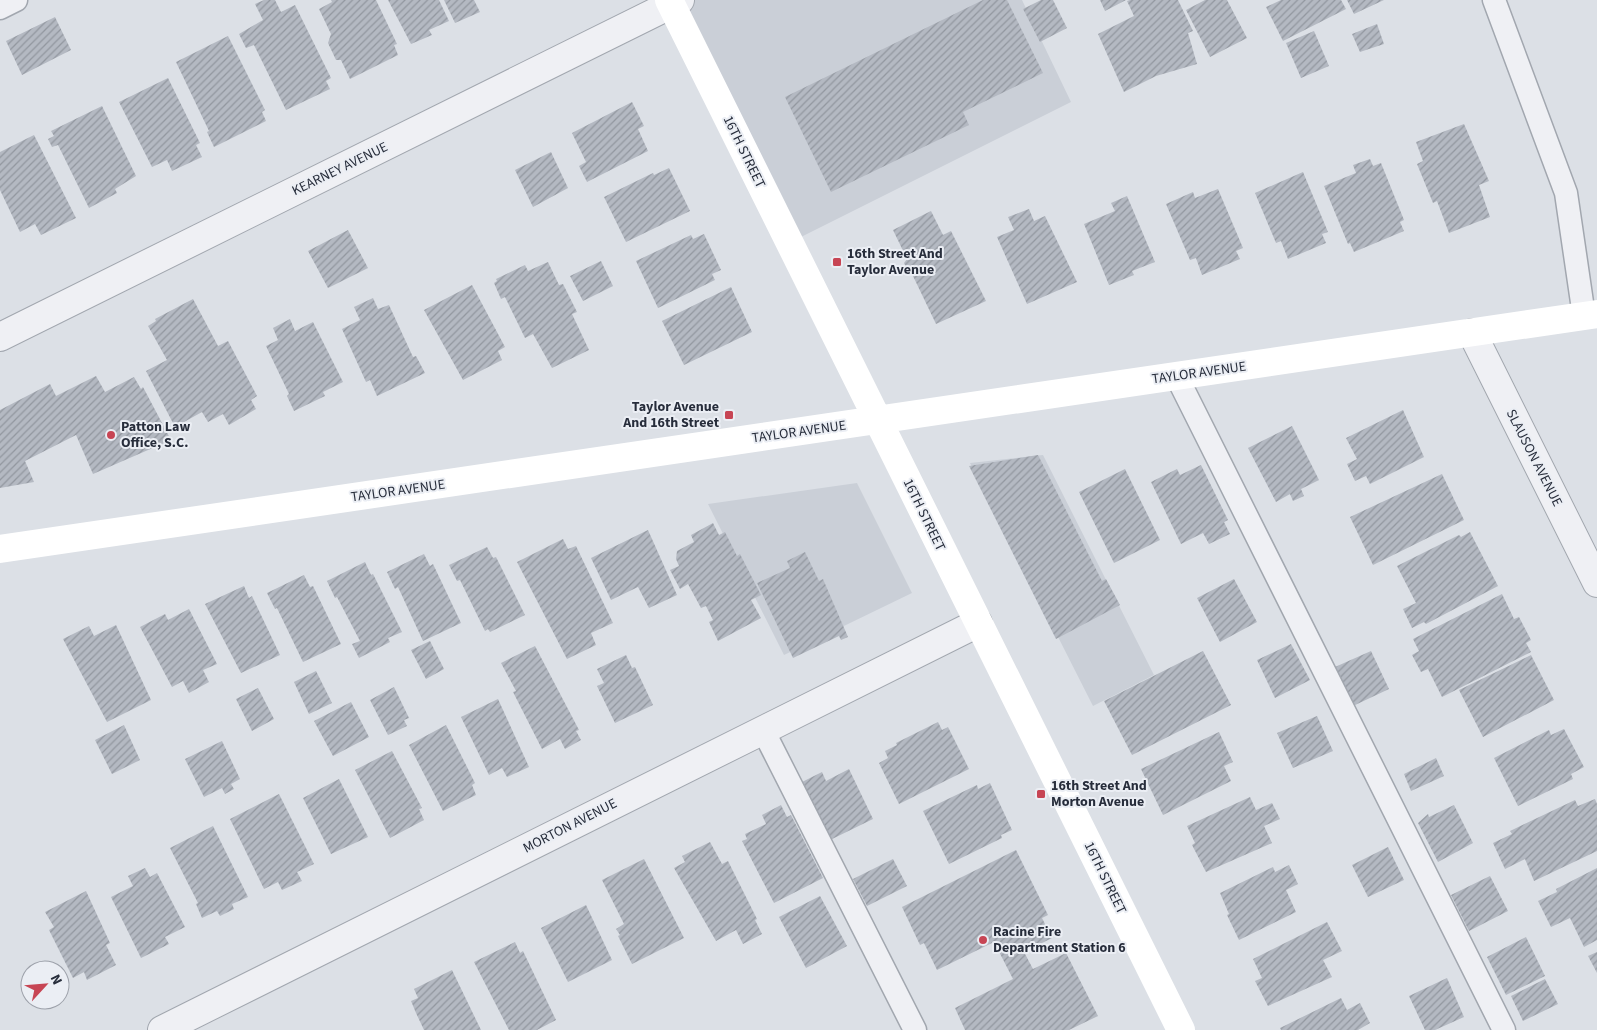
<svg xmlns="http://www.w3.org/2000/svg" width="1597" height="1030" font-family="'Source Sans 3',sans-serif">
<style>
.built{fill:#cacfd7}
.building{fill:url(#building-hatch)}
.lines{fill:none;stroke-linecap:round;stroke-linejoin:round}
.lane-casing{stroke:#a2a7af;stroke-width:25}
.street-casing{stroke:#a2a7af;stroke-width:30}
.lane{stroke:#eff0f4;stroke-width:22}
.street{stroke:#eff0f4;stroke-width:28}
.secondary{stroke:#fff;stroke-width:28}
.poi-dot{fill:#c74554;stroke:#ebeef4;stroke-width:2}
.labels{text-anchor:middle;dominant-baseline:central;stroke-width:4;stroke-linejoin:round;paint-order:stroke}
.street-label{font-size:14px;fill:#272d3b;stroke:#ebeef4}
.poi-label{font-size:14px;font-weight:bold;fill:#272d3b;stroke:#ebeef4;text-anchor:start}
</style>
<defs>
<pattern id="building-hatch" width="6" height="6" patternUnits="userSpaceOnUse" patternTransform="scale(1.25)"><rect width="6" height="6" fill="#b4b9c2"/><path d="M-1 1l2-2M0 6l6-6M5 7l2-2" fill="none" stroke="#92979f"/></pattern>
</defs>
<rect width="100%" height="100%" fill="#dce0e6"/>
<path class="built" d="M680,0h342l49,102 -282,141z
M1043,455l111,220 -61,31 -123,-243z
M857,483l55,110 -128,62 -76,-151z"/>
<path class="building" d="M264,0h11l6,12 14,-7 36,73 -5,3 4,8 -44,21 -32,-65 -8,3 -7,-14 24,-14 -8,-16z
M331,0h45l21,44 -3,1 4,10 -48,24 -9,-19h-5l-8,-17 3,-9 -12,-25 13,-7z
M388,0h51l10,21 -20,9 3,5 -21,9z
M444,0h30l6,12 -25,11z
M983,0h24l36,73 -80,39 6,13 -138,67 -46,-95z
M1041,0h12l14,28 -27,14 -17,-33z
M1100,0h26l-21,11z
M1130,0h48l15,31 -5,2 9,31 -41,12 -32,16 -26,-58 36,-18 -7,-15z
M1205,0h22l20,38 -37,19 -24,-47z
M1281,0h60l5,9 -63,32 -17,-34z
M1347,0h37l-30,14z
M55,17l16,33 -49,25 -16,-34z
M1377,24l7,20 -24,8 -8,-18z
M1314,31l15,35 -28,12 -15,-35z
M228,36l37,74 -3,2 4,9 -52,26 -7,-15 2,-1 -33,-69z
M168,78l32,65 -4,2 6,12 -30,14 -5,-11 -15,7 -33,-65z
M632,102l12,24 -6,3 10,22 -61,31 -8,-16 7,-4 -14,-29z
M102,106l34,70 -21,13 2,4 -28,15 -31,-63 -6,2 -4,-8 6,-3 -3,-5z
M1464,124l25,57 -10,4 11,32 -41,16 -12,-32 -4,2 -16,-39 6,-3 -7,-19z
M34,135l42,83 -35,17 -6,-11 -15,8 -20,-42v-38z
M551,152l17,36 -35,19 -18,-37z
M1370,159l3,7 8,-3 23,57 -4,2 4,9 -50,21 -4,-9 -2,1 -24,-58 32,-13 -3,-8z
M669,168l21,43 -64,31 -22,-45 49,-24 1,2z
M1303,172l25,60 -6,2 4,9 -38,16 -7,-18 -5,2 -21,-50z
M1218,189l25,59 -7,3 4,8 -38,16 -6,-17 -6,2 -24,-56 27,-12 2,6z
M1127,196l28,66 -23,9 2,4 -25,10 -25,-61 31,-13 -4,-8z
M1029,209l5,12 11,-5 32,66 -50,22 -30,-67 17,-7 -6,-13z
M931,211l12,24 8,-4 35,70 -50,23 -23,-48 -3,-1 -6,-12 3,-4 -14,-29z
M348,230l20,38 -40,20 -20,-37z
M704,234l17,36 -9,4 3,6 -57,28 -22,-47 55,-26 2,4z
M601,261l12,25 -30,15 -13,-25z
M548,262l11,23 4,-1 14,28 -5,2 17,36 -37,18 -19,-34 -8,4 -20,-41 -4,2 -7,-16 3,-2 -1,-2 29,-14 3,6z
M472,285l33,62 -7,4 4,9 -39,20 -39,-70z
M731,287l21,45 -68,33 -22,-44z
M373,298l5,11 11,-4 24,52 3,-1 9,17 -48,23 -7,-16 -4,2 -24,-53 18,-9 -6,-13z
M193,299l25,47 10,-5 29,55 -6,4 5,9 -27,16 -6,-11 -15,8 -6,-10 -27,15 -29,-56 21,-11 -19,-34 8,-5 -1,-2z
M290,319l5,12 18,-9 30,60 -20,10 2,4 -31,15 -7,-15 2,-2 -23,-48 12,-6 -5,-12z
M96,376l9,16 29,-15 7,12 2,-2 28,53 -78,34 -17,-39 -51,26 9,21 -34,6v-78l50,-26 6,12z
M1403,410l21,47 -54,27 -4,-8 -11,5 -8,-17 10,-5 -11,-21z
M1292,426l27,54 -18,9 3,7 -11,5 -3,-7 -14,8 -28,-54z
M1038,455l64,126 4,-2 14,26 -64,34 -87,-173z
M1201,465l27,55 -4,2 6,12 -21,10 -6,-11 -22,11 -30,-62 26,-13 3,6z
M1125,469l35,71 -46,23 -35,-71z
M1442,474l22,46 -91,45 -23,-48z
M713,523l6,12 6,-3 12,24 3,-2 21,41 -10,5 10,18 -43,23 -9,-19 4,-2 -7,-14 -5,2 -13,-24 -8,5 -10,-19 9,-4 -3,-7 1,-8 17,-9 -3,-7z
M648,530l29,65 -28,13 -11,-21 -27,13 -20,-42z
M1470,532l28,54 -72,38 -2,-2 -12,6 -9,-19 13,-6 -19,-37 62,-31 2,2z
M563,539l5,10 8,-3 37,77 -22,10 5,12 -29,14 -50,-97z
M487,547l6,11 3,-1 29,58 -35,17 -2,-3 -3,2 -25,-51 -3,1 -8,-16z
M805,552l14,29 4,-2 25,58 -7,3 -2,-4 -46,22 -36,-75 33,-15 -3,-7z
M424,554l6,12 3,-2 28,59 -38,18 -25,-54 -3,2 -8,-17z
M365,562l6,13 2,-1 29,58 -14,6 2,4 -31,16 -7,-14 8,-3 -23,-44 -2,1 -8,-17z
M304,575l6,12 3,-1 28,58 -38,18 -26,-54 -2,1 -8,-16z
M1234,579l23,43 -37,20 -23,-44z
M244,586l5,12 3,-2 28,59 -39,18 -36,-69z
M1502,594l12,25 5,-2 12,23 -5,3 5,9 -89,45 -14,-28 -7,3 -9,-17 7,-4 -6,-12z
M189,609l28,55 -14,6 6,12 -20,11 -6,-12 -11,6 -32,-60 25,-13 3,6z
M116,625l35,75 -44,22 -44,-83 26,-13 5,10z
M430,641l14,28 -18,10 -15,-29z
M1291,644l19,36 -35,18 -18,-38z
M535,646l44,84 -3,1 5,9 -16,9 -5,-10 -18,10 -29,-57 3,-1 -15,-28z
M1203,651l28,54 -99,50 -28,-54z
M1371,651l18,38 -36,17 -18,-39z
M626,655l6,13 3,-1 18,38 -38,18 -18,-37 7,-3 -7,-14z
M1531,655l23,45 -71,37 -24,-47z
M316,671l16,32 -23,11 -15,-32z
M394,687l15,31 -5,2 3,6 -19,9 -18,-35z
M258,688l16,31 -22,12 -16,-32z
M498,699l31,68 -22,10 -5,-9 -13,7 -28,-58z
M351,702l18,35 -36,19 -19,-35z
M1317,716l16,35 -40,17 -16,-35z
M938,722l4,8 6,-3 21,42 -70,35 -20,-41 9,-5 -3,-7 12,-6 -1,-2z
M124,725l16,35 -28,14 -17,-34z
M446,725l29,58 -3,2 4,10 -33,16 -34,-66z
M1564,729l20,38 -13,7 2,5 -55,27 -24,-48 55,-28 2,5z
M1219,732l14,30 -9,4 7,15 -68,34 -22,-46z
M222,741l18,38 -9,5 3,5 -9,5 -3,-6 -18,9 -19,-38z
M392,751l30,57 -3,1 5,11 -34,18 -35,-68z
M1436,758l8,18 -33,15 -7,-17z
M849,769l24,50 -47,23 -25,-49 5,-3 -4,-8 20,-10 4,9z
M339,779l29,58 -37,17 -28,-56z
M990,783l22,47 -11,5 1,3 -53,26 -26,-53 54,-26 1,4z
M279,794l35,70 -17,8 5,9 -20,9 -4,-8 -14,7 -34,-70z
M1250,797l6,13 16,-7 8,16 -16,7 8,17 -66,29 -14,-27 3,-2 -8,-17z
M1595,799l2,5v47l-63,30 -9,-22 -20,10 -12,-26 19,-9 -2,-3 65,-31 3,6z
M781,805l6,12 4,-2 32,63 -49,25 -32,-62 5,-2 -2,-5 21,-10 -4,-9z
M1454,805l19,38 -35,19 -20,-39 10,-9 1,3z
M213,826l35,71 -16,7 2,5 -14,7 -3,-5 -15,7 -6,-14 2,-1 -28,-55z
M710,842l12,22 6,-3 29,58 -2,1 7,14 -19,10 -7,-14 -20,11 -42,-73 11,-6 -3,-6z
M1388,847l16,33 -36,17 -16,-32z
M1016,850l32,65 -6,3 10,20 -28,14 9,17 33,-16 32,63 -29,14h-104l-10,-22 58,-29 -19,-37 -57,28 -13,-27 -4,2 -18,-38z
M644,859l40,79 -52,26 -14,-28 2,-1 -4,-6 8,-5 -22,-44z
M893,859l14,27 -40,20 -14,-27z
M1289,865l9,19 -12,6 10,22 -57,28 -12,-25 2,-1 -9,-21 53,-26 2,5z
M145,868l5,9 7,-4 28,54 -20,10 4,7 -28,14 -30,-61 22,-11 -5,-10z
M1597,868v72l-13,7 -14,-29 -19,9 -13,-26 19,-9 -1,-3z
M1490,876l18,35 -39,20 -18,-36z
M86,891l24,52 -4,2 10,20 -29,15 -3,-8 -11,6 -24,-48 5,-3 -9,-15z
M820,896l27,50 -41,22 -27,-51z
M586,905l26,55 -44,22 -27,-54z
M1327,922l15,29 -19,9 9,17 -64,29 -13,-25 7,-3 -9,-19z
M1526,937l19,39 -39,19 -19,-38z
M515,942l5,11 3,-2 33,69 -19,10h-28l-35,-68z
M1597,952v21l-9,-17z
M452,970l29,60h-57l-8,-17 -5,-12 7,-3 -4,-9z
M1447,978l17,39 -29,13h-10l-16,-34z
M1545,979l13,25 -35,17 -12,-25z
M1341,998l6,12 13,-7 10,20 -12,7h-77l-1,-2z"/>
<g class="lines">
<defs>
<path id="lane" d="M1494,0l72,193 18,123
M0,8l16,-8
M1177,377l327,653
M763,730l152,300"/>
<path id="street" d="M1472,333l125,250
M0,337l680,-337
M162,1030l816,-407"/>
</defs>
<use href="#lane" class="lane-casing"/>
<use href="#street" class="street-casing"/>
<use href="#lane" class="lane"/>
<use href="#street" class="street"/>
<path class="secondary" d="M669,0l512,1030
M0,549l1597,-235"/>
</g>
<g class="poi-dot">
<rect x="832" y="257" width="10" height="10" rx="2.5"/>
<rect x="724" y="410" width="10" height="10" rx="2.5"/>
<circle cx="111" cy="435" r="5"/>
<rect x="1036" y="789" width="10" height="10" rx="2.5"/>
<circle cx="983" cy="940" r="5"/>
</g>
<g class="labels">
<g class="street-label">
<text transform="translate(744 152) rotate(64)">16TH STREET</text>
<text transform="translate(340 169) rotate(-26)">KEARNEY AVENUE</text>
<text transform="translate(1199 373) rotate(-8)">TAYLOR AVENUE</text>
<text transform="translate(799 432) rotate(-8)">TAYLOR AVENUE</text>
<text transform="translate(1534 458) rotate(63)">SLAUSON AVENUE</text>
<text transform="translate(398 491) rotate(-8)">TAYLOR AVENUE</text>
<text transform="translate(924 515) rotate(64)">16TH STREET</text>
<text transform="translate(570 826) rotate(-27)">MORTON AVENUE</text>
<text transform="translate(1105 878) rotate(64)">16TH STREET</text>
</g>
<g class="poi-label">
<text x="847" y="254">16th Street And<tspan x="847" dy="16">Taylor Avenue</tspan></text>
<text x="719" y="407" text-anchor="end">Taylor Avenue<tspan x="719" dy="16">And 16th Street</tspan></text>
<text x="121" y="427">Patton Law<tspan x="121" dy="16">Office, S.C.</tspan></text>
<text x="1051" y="786">16th Street And<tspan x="1051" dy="16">Morton Avenue</tspan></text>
<text x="993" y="932">Racine Fire<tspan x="993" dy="16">Department Station 6</tspan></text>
</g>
</g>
<g transform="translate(45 985) rotate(64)"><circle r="24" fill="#ebeef4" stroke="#9da1aa"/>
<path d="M0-4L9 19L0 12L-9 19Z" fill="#c74554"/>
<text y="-8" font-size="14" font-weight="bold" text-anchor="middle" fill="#272d3b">N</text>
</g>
</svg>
